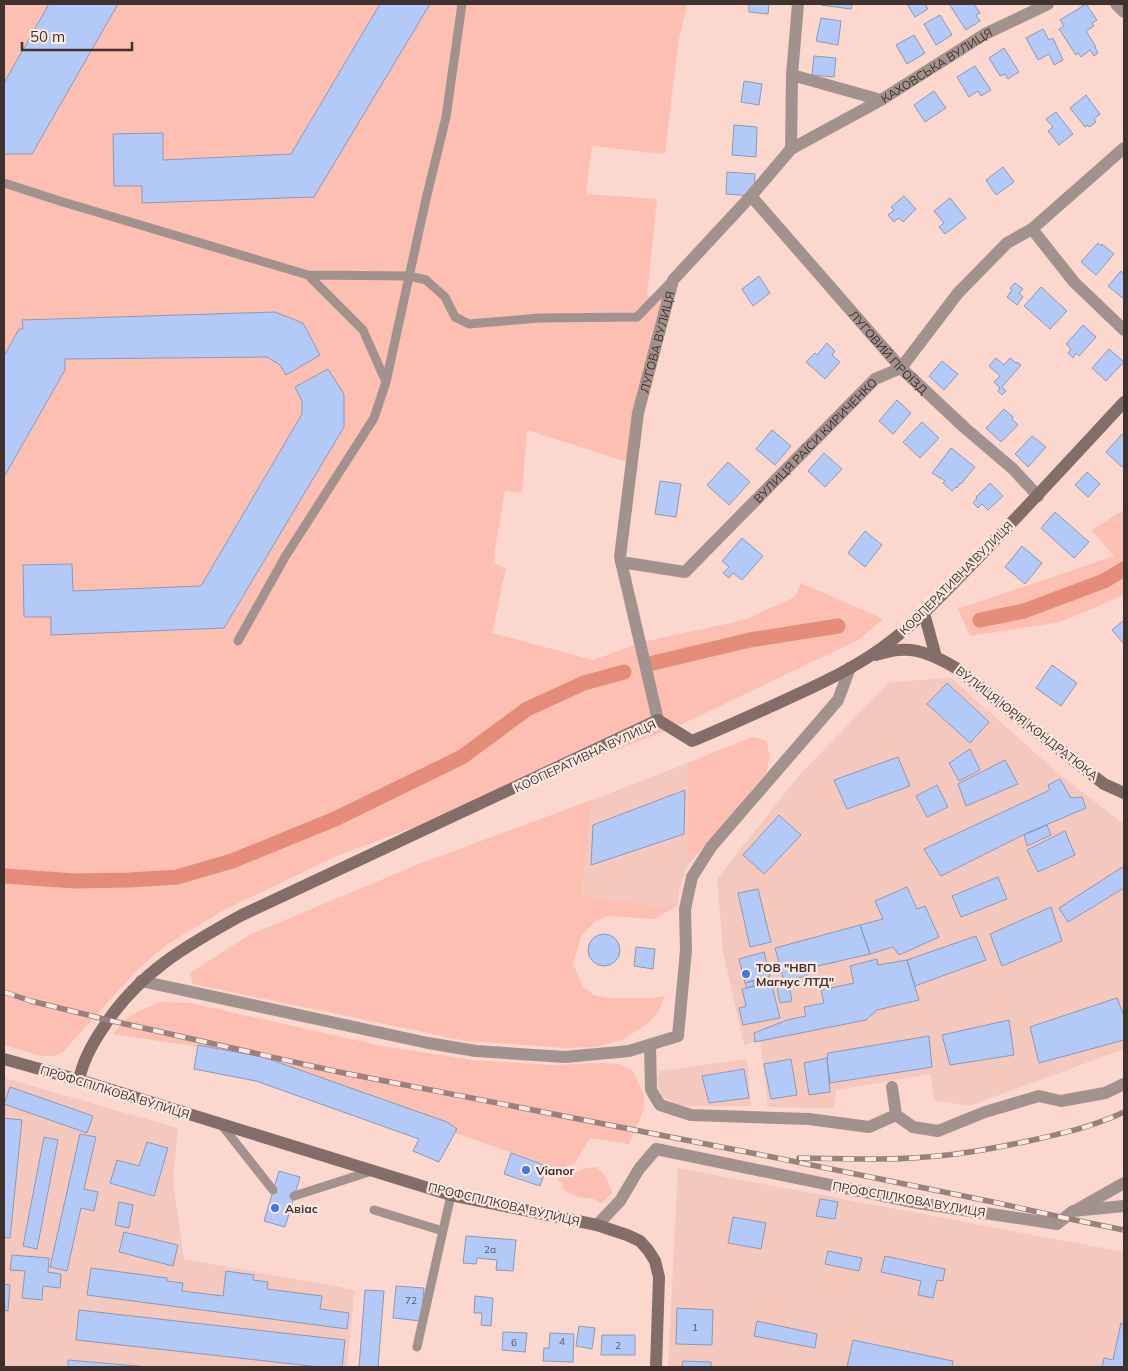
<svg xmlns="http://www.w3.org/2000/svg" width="1128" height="1371" font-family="Mulish,sans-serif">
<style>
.built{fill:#f5c8be}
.green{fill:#fdbfb1}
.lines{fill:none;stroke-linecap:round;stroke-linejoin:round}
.canal{stroke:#e58c78;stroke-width:15}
.building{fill:#b3caf8;stroke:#8b99b4}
.lane{stroke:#a2928e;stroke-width:9}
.street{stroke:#a2928e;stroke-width:12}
.secondary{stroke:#836d68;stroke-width:12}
.rail-casing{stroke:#9a817b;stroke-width:5.5}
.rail{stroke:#fee8e2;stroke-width:4;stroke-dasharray:11;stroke-linecap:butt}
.poi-dot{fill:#4375e6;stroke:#fee8e2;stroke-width:2}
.labels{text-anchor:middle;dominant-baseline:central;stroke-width:4.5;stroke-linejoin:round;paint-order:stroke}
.number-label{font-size:10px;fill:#5c5760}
.street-label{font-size:12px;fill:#3f312e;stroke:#fee8e2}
.poi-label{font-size:12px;font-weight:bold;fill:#3f312e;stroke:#fee8e2;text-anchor:start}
</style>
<rect width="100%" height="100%" fill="#fbd7ce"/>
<path class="built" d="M951,678l108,96 65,50v225l-155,57 -35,-6 -3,-26 -95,16 -2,18 -66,-1 -8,-66 -16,4 -21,-94 -6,-72 82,-104 91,-93z
M688,763l-1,103 -8,25 -1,14 -11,-1 -1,3 -84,-11 10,-96z
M747,1059l4,47h-70l-20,-10 -4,-17 3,-8z
M4,1078l174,50 -5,54 11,77 171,31 -8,77h-343z
M678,1168l446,84v115h-456z"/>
<path class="green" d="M4,4h683l-9,40 -13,110 -73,-8 -6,48 71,5 -10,97 17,1 -37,165 -100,-32 -5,63 -17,-2 -12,72 13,5 -14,65 101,27 54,-19 97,-21 51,-23 6,-14 82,36 -25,21 -178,85 -221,86 -120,44 -113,54 -60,36 -30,26 -73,81 -10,4h-11l-38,-11z
M1124,510v85l-64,27 -90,14 -12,-27 156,-53 -22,-26z
M752,737l14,3 4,16 -4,17 -79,93 1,-103z
M592,800l-10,96 84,11v-3l12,1 -24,14 -45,-3 -14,5 -14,15 -8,28 10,23 11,8 15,3h43l13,-2 -7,16 -11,12 -25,16 -26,7 -31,1 -99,-7 -273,-57 -3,-11 59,-38 170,-71z
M159,1002l31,1 192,43 91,14 80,5 49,-2 17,1 14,7 11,24v14l-15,35 -39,-6 -16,26 -16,5 -103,-36 -197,-72 -65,-15 -80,-12 16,-18z
M596,1167c9,7 13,14 16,26l-11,11 -7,-5 -16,-2 -15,-7 -1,-7 -4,-3 3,-5h11l10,-6z"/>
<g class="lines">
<path class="canal" d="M980,620l44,-9 80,-30 20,-12
M653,663l97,-23 88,-14
M4,876l71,5 54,-1 48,-3 55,-16 103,-42 127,-62 65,-48 57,-26 40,-11"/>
</g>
<path class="building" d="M49,4h69l-86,150h-28v-71z
M380,4h50l-116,193 -172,6v-17h-28l-1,-52 50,-1v27l128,-6z
M749,4h20l-1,10 -19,-2z
M822,4h30l-1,5 -30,-4z
M907,4h18l3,5 -13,8z
M949,4h25l6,9 -4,2 4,6 -14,9z
M1086,4l11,16 -5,3 2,3 -8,5 10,16h-1l3,6 -4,3 -4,-6 -9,7 -3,-4 -2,2 -17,-26 5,-3 -4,-6z
M940,15l12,20 -16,10 -12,-21z
M821,18l20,3 -3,24 -22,-4z
M1043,29l6,11 4,-2 10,22 -9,5 -5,-11 -11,6 -12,-22z
M914,35l11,18 -18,11 -11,-19z
M1004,48l15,24 -11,7 -3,-5 -5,2 -11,-18z
M814,56l22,2 -2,19 -22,-2z
M975,66l16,24 -10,6 -3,-5 -9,6 -12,-20z
M744,81l18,3 -3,21 -18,-3z
M934,91l12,17 -21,14 -11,-17z
M1086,95l14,19 -6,5 2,3 -7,5 -2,-2 -2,2 -15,-19z
M1056,112l17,22 -14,11 -11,-14 5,-4 -7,-8z
M734,125l23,2 -1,30 -24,-2z
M1003,167l11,15 -18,13 -10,-15z
M727,172l28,2 -1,22 -28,-2z
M904,196l12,13 -13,13 -4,-4 -5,4 -6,-7 6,-5 -3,-3z
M950,198l16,20 -21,16 -6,-7 5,-4 -10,-12z
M1098,243l3,3 1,-2 12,10 -18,21 -15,-13z
M1121,271l3,3v25l-16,-13z
M759,276l11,17 -17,13 -11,-17z
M1015,283l8,6 -4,4 4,4 -6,8 -10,-8 5,-7 -2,-2z
M1041,287l26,24 -17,18 -26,-23z
M275,312l28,11 17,32 -34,20 -6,-10 -13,-8 -202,2v11l-61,107v-121l15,-27h4l-1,-9z
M1083,325l13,12 -17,19 -3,-3 -3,5 -5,-5 3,-4 -5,-5z
M827,343l8,8 -3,4 8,7 -15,17 -19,-17 9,-9 2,2z
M1109,349l15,13 -18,19 -14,-13z
M996,358l8,7 6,-7 6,5 1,-1 4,3 -19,22 4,4 -4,4 -4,-4 2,-3 -6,-6 6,-6 -11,-10z
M942,361l16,13 -14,16 -15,-14z
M328,369l16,25v33l-120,201 -173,7v-18h-27l-1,-52 49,-1 1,27 128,-5 101,-172v-13l-7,-14z
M897,400l14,13 -18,21 -14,-13z
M1004,409l9,8 -1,2 6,6 -17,17 -15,-14z
M922,422l17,16 -19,20 -17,-16z
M772,430l19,16 -16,19 -19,-16z
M1122,434l2,1v30l-2,2 -16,-15z
M1032,436l14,11 -18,20 -13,-13z
M951,448l24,19 -14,17 -1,-1 -3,5 -1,-1 -4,4 -9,-8 2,-2 -13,-8z
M824,453l18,16 -17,18 -17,-16z
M728,462l22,20 -21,23 -22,-20z
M1087,472l13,12 -12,13 -13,-12z
M660,481l21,3 -5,33 -21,-3z
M990,483l13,13 -15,14 -6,-6 -4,4 -5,-5 4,-5 -1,-1z
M1055,512l34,30 -15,16 -33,-30z
M865,531l17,14 -17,22 -17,-14z
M742,538l21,18 -21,24 -9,-7 -4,5 -6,-5 6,-6 -7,-6z
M1022,546l20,17 -17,21 -20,-17z
M1124,620v24l-12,-14z
M1052,665l25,18 -16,23 -25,-18z
M947,683l42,39 -19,21 -43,-39z
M970,749l10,21 -21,11 -10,-18z
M898,757l12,29 -63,23 -13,-29z
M1005,760l13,24 -52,22 -8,-22z
M1060,779l11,19 11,-1 4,11 -59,25 -86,43 -17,-27 126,-59 -2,-5z
M937,785l11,22 -21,10 -11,-21z
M685,790l-1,44 -93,31 2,-40z
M779,815l22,20 -37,39 -21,-19z
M1047,825l4,10 -24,11 -3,-11z
M1065,831l10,24 -37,17 -11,-22z
M1124,866v22l-56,34 -9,-14z
M998,877l9,22 -46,18 -9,-21z
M907,887l10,22 8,-3 14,31 -40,18 -6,-8 -23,7 -10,-29 23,-6 -8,-18z
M758,889l13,53 -21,5 -12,-54z
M1051,907l11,34 -60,25 -12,-32z
M860,925l10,29 -65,15 2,7 -23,5 -9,-33z
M588 950a16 16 0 1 1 32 0a16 16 0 1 1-32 0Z
M976,936l10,24 -71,26 -8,-26z
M636,947l19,2 -2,20 -19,-3z
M764,952l6,24 -25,7 -6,-24z
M877,959l1,6 29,-5 12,40 -42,10 -11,10 -111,22 -1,-9 33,-13 19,-4 -2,-9 20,-4 -3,-13 33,-7 -4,-17z
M753,981l1,5 -7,2 -2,-5z
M771,982l9,36 -37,7 -4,-17 7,-2 -4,-17z
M789,985l3,16 -12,2 -3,-16z
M1117,998l7,18v24l-85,23 -9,-36z
M1009,1020l5,35 -64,10 -8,-30z
M929,1036l3,31 -102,16 -3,-25 1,-5z
M198,1045l65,12 184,65 10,7 -18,33 -26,-11 6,-12 -163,-58 -62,-12z
M827,1058l3,34 -21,3 -5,-32z
M791,1059l6,36 -26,4 -7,-35z
M744,1069l5,29 -40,5 -7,-27z
M10,1087l83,29 -6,17 -83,-29z
M4,1118l18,2 -12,118 -6,-1z
M80,1134l16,3 -12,52 14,3 -4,19 -13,-3 -14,63 -17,-4z
M44,1137l14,3 -21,109 -14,-3z
M147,1142l21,6 -14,48 -44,-13 7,-23 22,6z
M511,1153l36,13 -7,20 -36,-12z
M279,1171l21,6 -15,50 -21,-6z
M820,1199l18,3 -3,17 -19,-3z
M119,1202l14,3 -4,23 -14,-3z
M733,1217l33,6 -5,26 -33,-6z
M124,1232l54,13 -5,21 -54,-14z
M466,1236l50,4 -3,31 -17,-1 1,-10 -20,-2 -1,6 -13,-1z
M828,1251l34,7 -3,13 -34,-7z
M12,1255l37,3 -1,14 13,2 -1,14 -17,-2 -1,14 -20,-2 3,-27 -15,-1z
M885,1256l60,13 -2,12 -6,-1 -4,18 -15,-3 3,-14 -40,-9z
M91,1268l76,10v3l16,2 -1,8 41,5 3,-25 28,4 -1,5 15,2 -1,7 55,7 -2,13 29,4 -2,16 -260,-34z
M4,1284l6,1 -2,26 -4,-1z
M396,1286l28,2 -3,33 -28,-3z
M365,1290l19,1 -6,76h-19z
M475,1296l18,2 -2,28 -10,-1 1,-12h-8z
M677,1308l36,2 -1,35 -36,-1z
M79,1310l266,30 -3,27h-22l-244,-27z
M757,1321l60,13 -2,14 -61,-12z
M1121,1323l3,1v43h-22l2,-9 9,2z
M579,1326l16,2 -3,21 -16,-3z
M503,1332l24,1 -2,19 -23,-2z
M550,1333l24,1 -1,28 -30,-1 1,-13h5z
M602,1335h33v20h-34z
M853,1340l100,21 -1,6h-105z
M68,1360l80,7h-80z
M683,1361l28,1v5h-29z"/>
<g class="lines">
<path class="lane" d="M4,183l59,19 245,73 101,1 17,4 19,17 10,20 14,7 70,-6 98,-1 34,-35
M308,275l55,55 23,52
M238,641l47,-84 89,-139 12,-36 40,-183 20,-82 16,-113
M220,1123l53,67
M294,1196l78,-25
M374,1210l69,21
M417,1347l34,-152"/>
<g class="street">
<path d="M1116,4l8,8"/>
<path id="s1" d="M792,75l89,25 104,-66 63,-30"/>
<path d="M791,149l90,-49"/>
<path id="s2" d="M751,196l150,172 64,60 48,41 25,27"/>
<path d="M1032,229l42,53 50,48"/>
<path id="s3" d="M621,562l64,10 190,-193 26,-11 57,-75 49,-50 25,-14 92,-81"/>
<path id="s4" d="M658,720l-38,-163 18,-144 35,-133 78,-84 40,-47 1,-74 6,-71"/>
<path d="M141,981l287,62 48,8 89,6 64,-6 49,-15 8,-86 -1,-41 7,-32 19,-30 127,-147 12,-32"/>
<path d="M650,1045l1,45 9,15 31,10 118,4 60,8 27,-12 -4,-28"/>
<path d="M896,1115l17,12 25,4 47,-19 54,-16 22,5 44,-8 19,-9"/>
<path d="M1078,1209l46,-26"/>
<path d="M597,1225l23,-24 19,-32 17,-20 262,54 139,21 16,-13 51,-5"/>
</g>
<path class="secondary" d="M924,613l12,44
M876,655c7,-2 16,-5 23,-5 21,-2 40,8 57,18l148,116 20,9
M4,1059l75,21 372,115 146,30 30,10 13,6 8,9 7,11 4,16 -3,90
M79,1080c4,-20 13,-36 24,-52 35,-55 84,-83 139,-113l416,-195 34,21c27,-11 53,-23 80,-35 33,-15 67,-30 98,-50 40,-26 73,-62 106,-96 50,-52 99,-105 148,-158"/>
<defs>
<path id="rail" d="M4,992l27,9 77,19 226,51 428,84 231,47 72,16 59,12
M799,1158c50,1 99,3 148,-3 30,-3 58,-9 86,-15 31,-7 62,-14 91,-28"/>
</defs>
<use href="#rail" class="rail-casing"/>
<use href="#rail" class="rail"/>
</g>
<g class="poi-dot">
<circle cx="746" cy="974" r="5"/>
<circle cx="526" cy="1170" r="5"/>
<circle cx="275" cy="1208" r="5"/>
</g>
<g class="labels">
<g class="number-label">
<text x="490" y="1249">2а</text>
<text x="411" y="1300">72</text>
<text x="695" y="1327">1</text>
<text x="562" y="1341">4</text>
<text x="514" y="1342">6</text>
<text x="618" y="1345">2</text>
</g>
<g class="street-label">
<text stroke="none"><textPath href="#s1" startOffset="158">КАХОВСЬКА ВУЛИЦЯ</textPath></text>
<text stroke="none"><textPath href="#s4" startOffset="386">ЛУГОВА ВУЛИЦЯ</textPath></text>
<text stroke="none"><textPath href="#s2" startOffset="208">ЛУГОВИЙ ПРОЇЗД</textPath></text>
<text stroke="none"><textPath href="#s3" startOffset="250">ВУЛИЦЯ РАЇСИ КИРИЧЕНКО</textPath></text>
<text transform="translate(956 578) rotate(-45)">КООПЕРАТИВНА ВУЛИЦЯ</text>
<text transform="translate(1027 723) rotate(38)">ВУЛИЦЯ ЮРІЯ КОНДРАТЮКА</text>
<text transform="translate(585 756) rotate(-25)">КООПЕРАТИВНА ВУЛИЦЯ</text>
<text transform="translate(115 1092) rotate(17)">ПРОФСПІЛКОВА ВУЛИЦЯ</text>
<text transform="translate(909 1199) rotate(10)">ПРОФСПІЛКОВА ВУЛИЦЯ</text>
<text transform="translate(504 1204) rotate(13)">ПРОФСПІЛКОВА ВУЛИЦЯ</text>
</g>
<g class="poi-label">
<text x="756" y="967">ТОВ "НВП<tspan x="756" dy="14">Магнус ЛТД"</tspan></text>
<text x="536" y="1170">Vianor</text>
<text x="285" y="1208">Авіас</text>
</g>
</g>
<rect width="1128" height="1371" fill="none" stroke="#3f312e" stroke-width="10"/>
<path d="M22 42v8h110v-8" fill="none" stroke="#3f312e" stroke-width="2.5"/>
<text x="30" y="42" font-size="15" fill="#3f312e" stroke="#fee8e2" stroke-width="4" paint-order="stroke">50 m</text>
</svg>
